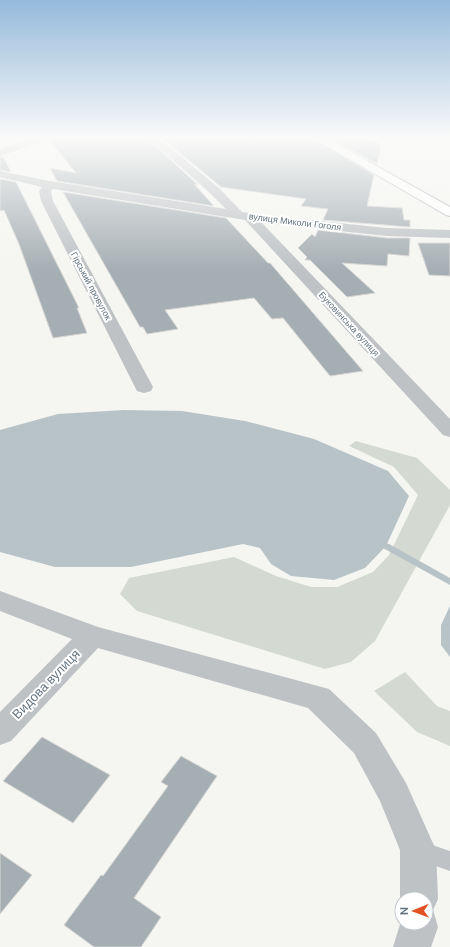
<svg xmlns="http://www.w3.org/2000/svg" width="450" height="947" font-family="'DM Sans',sans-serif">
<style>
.green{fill:#d4dad1}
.water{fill:#b8c3c8}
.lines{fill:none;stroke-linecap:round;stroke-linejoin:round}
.stream{fill:#b8c3c8;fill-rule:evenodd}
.building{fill:#a5aeb3;stroke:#d6d6d4}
.secondary-casing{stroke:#b0b6ba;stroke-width:2}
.lane{fill:#bec2c5;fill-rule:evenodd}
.street{fill:#bec2c5;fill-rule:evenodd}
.secondary{fill:#fff;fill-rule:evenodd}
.labels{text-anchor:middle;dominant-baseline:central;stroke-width:4;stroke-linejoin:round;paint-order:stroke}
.far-street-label{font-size:9px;fill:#647582;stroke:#fff}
.near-street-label{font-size:13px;fill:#647582;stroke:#fff}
</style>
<rect width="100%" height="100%" fill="#f5f5f1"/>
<path class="green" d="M356,441l61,17 33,32v15l-75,136 -24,21 -26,7 -188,-58 -17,-17 9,-16 105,-21 42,19 35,11h26l36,-15 16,-17 29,-60 -24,-28 -45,-21z
M405,672l32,34 13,5v35l-33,-14 -43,-41z"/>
<path class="water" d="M124,410l58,1 63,10 69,18 74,32 21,25 -23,50 -21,22 -31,12 -43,-4 -20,-12 -11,-16 -17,-4 -112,23h-76l-55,-15v-122l58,-16z
M450,606v51l-9,-12v-20z"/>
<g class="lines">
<path class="stream" d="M377,541l12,3 61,34v7l-67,-37 -9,-2 -1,-2 1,-2z"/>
</g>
<path class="building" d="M48,138h99l51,47 -4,-1 20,22 -157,-25 -7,-13 26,5z
M162,138h150l62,37 -7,31 35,2 2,12h6v7l-87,-7 5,-11 -27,-3 5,-7 -85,-12z
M330,138h39l12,6 -4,20z
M0,157h3l8,15 -11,-2z
M0,179l16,3 63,126h-2l10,25 -34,5 -34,-94 -15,-34 -4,1z
M63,192l163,26 42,45h2l93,108 -33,5 -47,-58 -11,1 -18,-21 -89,12 13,19 -31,5 -4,-7h-3z
M318,230l69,8h23l-1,18 -21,-2 -1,12 -45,-3 33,30 -28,4 -37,-37h-5l2,-3 -9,-9 14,-14 3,3z
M418,243h32v33l-21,-1z
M42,737l68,38 -37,48 -70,-42z
M181,756l36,20 -83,122 27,19 -20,30h-47l-30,-22 37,-50 2,1 65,-90 -7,-4z
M0,853l32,22 -32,39z"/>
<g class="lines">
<defs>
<path id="secondary" d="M313,138h13l124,69v9l-4,-1z"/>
</defs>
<use href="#secondary" class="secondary-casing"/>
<path class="lane" d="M420,841l30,10v20l-37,-13 -3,-7 3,-7z"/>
<path class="street" d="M30,138h11l1,2 -1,2 -41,14v-7z
M148,138h11l60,50 23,24 27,4 118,12 63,2v8l-63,-2 -125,-13 188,196v18l-7,-2 -198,-215 -192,-31 -2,2 2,10 100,186 -2,4 -7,2 -7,-2 -96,-190 -2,-10 3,-4 -42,-10v-6l50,10 176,28 -15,-15z
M0,591l98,36 231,62 47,44 30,50 30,67 2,49 -5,11 5,17 -7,20h-38l9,-29v5h24v-24h-24v4l-2,-4v-49l-20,-49 -26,-48 -46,-45 -210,-60 -87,93 -11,4v-33l72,-73 -72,-28z"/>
<use href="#secondary" class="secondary"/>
</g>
<linearGradient id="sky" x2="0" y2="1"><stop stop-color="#95badb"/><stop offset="0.51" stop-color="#fafaf9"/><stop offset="1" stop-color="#fafaf9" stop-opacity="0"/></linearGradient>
<rect width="450" height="271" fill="url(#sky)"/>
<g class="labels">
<g class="far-street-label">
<text transform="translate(295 222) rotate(7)">вулиця Миколи Гоголя</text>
<text transform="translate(91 286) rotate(62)">Гірський провулок</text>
<text transform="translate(349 324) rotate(47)">Буковинська вулиця</text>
</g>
<g class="near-street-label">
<text transform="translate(46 684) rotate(-46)">Видова вулиця</text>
</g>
</g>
<g transform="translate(414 911) rotate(269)"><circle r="19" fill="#ffffff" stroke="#c1c8cd"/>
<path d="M0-3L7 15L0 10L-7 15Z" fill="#e15225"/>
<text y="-6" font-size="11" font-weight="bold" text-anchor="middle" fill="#647582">N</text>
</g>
</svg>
